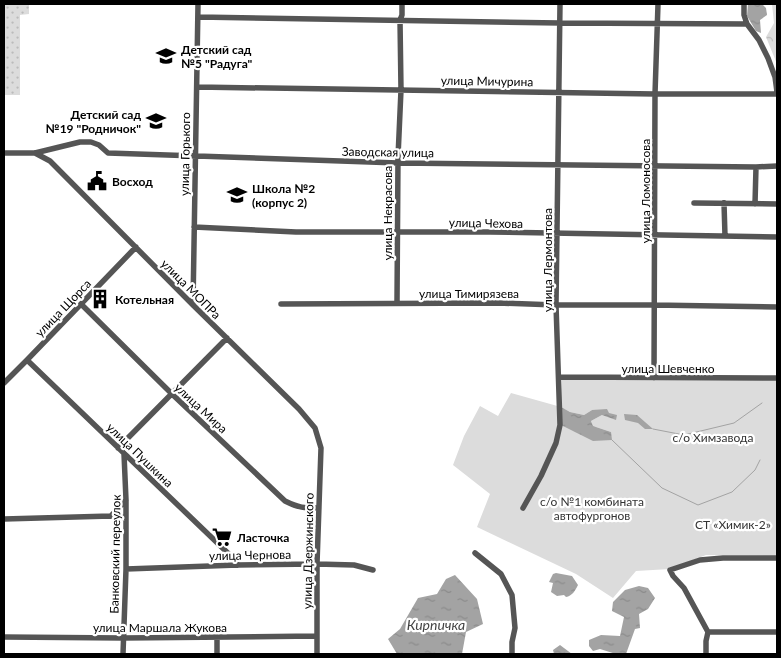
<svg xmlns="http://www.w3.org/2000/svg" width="781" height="658" font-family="Lato,sans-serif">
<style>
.grass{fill:url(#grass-dots)}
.forest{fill:url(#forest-crowns)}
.garden{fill:#dcdcdc;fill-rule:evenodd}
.water{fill:url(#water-ripples)}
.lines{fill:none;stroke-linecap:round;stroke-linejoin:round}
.stream{stroke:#a3a3a3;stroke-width:1}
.minor{stroke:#555;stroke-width:5.5}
.labels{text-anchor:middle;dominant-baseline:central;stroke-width:4.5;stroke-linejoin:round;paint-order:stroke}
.poi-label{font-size:12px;font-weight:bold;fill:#000;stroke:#fff;text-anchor:start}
.street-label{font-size:12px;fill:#000;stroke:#fff}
.park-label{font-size:12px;fill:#333;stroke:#fff}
.water-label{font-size:14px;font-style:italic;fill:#444;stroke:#fff}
</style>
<defs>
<pattern id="grass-dots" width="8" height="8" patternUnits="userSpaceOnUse" patternTransform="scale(1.25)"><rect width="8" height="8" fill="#dcdcdc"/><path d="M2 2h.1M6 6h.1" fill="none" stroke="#bbb" stroke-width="1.8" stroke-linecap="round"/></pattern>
<pattern id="forest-crowns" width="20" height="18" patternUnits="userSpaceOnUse" patternTransform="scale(1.25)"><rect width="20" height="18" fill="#dcdcdc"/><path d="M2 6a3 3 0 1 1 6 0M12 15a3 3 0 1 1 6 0" fill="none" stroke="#bbb"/></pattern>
<pattern id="water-ripples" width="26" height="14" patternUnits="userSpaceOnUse" patternTransform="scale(1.25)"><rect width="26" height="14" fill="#a3a3a3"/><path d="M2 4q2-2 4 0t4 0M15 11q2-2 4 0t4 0" fill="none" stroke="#8b8b8b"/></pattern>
</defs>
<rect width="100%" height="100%" fill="#fff"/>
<path class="grass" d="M4,4h25v10l-9,1v80h-16z"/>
<path class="forest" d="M772,4h5v60l-11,-27 8,-14z"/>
<path class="garden" d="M562,379l215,1v176l-71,-1 -36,14 -34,2 -23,27 -37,-24 -99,-47 13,-33 -37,-29 11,-29 16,-30 18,10 13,-23 50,14zM562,408l8,4 14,3 8,-5 10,5 -11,6 2,5 18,6 -49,-7z"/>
<path class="water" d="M748,4h16l-1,1 3,3 1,7 -7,5 1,13 -5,-2 -9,-15z
M561,407l9,5 14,3 8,-5 15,-1 2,4 8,2 -1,5 -14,-5 -11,6 2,5 18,6 1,8 -19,1 -32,-16z
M624,414l13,1 16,14h-8l-7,-6 -13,-3z
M556,573l16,3 6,9c-3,6 -6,11 -12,12l-2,-2 -7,1 -6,-4 2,-9 -4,-1 4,-8z
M455,575l22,24 6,25 -17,8 -4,22h-65l-9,-15 12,-10 18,-31 19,-4 9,-15z
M639,586l9,2 7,10 -7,11 -9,5 1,14 -5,1 -9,25h-10l-16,-5 -7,2 -4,-5v-6l12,-5 19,1 4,-19 -12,-6 1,-9 12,-12z
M560,645l12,9h-18l-1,-4z"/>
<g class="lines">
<path class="stream" d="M653,429l31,6 50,-12 28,-20
M612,440l50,48 36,17 34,-13 23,-22 5,-10"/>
<path class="minor" d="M744,4v11l3,9 12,16 9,18 7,19 2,15
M198,17l362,6 187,1
M197,87l458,7h122
M4,153h31l45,-11h11l8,3 9,8 290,10 358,4 21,-1
M35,153l15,8 143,144 106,104 16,19 6,20 -4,116v90
M694,203l83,1
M724,203l1,33
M755,204l1,-37
M194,227l102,5h194l287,5
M397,303l1,-146 3,-67 -1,-70 2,-5v-11
M81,304l91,90 113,107c14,7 19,7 34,7
M281,304l217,-1 58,2h97l124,2
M193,305l5,-301
M27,360l206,198 5,7
M559,377l218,1
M654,378l1,-284 3,-90
M4,383l23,-23 109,-113
M118,448l109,-110
M523,508l18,-32 15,-33 4,-18 -4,-120 4,-301
M111,516l15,-16
M4,519l107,-3 15,2
M475,553l26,21 11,21 3,33 -3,14v12
M126,569l112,-4 79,-1 37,1 19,5
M708,632h69
M4,637l119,1 194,-2
M217,637v17
M123,654l3,-85v-69l-2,-46
M706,654v-13l2,-9 -24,-44 -11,-12 -3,-6 30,-10 23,-2h54"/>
</g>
<defs>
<symbol id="school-bare" viewBox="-9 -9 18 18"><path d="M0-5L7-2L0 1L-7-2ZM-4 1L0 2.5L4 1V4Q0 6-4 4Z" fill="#000" stroke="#fff" stroke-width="2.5" paint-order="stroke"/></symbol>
<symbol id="civic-bare" viewBox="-9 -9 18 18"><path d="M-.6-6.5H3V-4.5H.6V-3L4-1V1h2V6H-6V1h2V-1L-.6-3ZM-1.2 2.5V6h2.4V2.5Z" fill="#000" stroke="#fff" stroke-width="2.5" paint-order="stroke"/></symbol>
<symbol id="building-bare" viewBox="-9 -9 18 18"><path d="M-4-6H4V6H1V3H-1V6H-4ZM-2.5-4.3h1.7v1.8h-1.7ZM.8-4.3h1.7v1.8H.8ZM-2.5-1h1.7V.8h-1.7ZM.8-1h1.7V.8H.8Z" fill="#000" stroke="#fff" stroke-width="2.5" paint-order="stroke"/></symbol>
<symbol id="supermarket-bare" viewBox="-9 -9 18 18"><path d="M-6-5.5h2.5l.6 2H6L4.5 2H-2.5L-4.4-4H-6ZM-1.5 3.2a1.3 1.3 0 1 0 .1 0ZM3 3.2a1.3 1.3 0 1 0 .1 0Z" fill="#000" stroke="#fff" stroke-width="2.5" paint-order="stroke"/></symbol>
</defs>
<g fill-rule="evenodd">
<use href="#school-bare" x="152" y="42" width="28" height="28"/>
<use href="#school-bare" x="142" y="107" width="28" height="28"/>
<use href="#civic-bare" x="83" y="167" width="28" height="28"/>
<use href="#school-bare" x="223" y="181" width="28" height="28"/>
<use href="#building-bare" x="86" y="285" width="28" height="28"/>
<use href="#supermarket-bare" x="208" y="523" width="28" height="28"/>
</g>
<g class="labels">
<g class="poi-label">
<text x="181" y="49">Детский сад<tspan x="181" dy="14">№5 "Радуга"</tspan></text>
<text x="141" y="114" text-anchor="end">Детский сад<tspan x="141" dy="14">№19 "Родничок"</tspan></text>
<text x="112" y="181">Восход</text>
<text x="252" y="188">Школа №2<tspan x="252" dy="14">(корпус 2)</tspan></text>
<text x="115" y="299">Котельная</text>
<text x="237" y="537">Ласточка</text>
</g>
<g class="street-label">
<text transform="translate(487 81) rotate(1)">улица Мичурина</text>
<text transform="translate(388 152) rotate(1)">Заводская улица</text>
<text transform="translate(185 154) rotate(-89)">улица Горького</text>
<text transform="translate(645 191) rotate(-90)">улица Ломоносова</text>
<text transform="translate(387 213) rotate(-90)">улица Некрасова</text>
<text transform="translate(486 223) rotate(1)">улица Чехова</text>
<text transform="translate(547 260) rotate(-90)">улица Лермонтова</text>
<text transform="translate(191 289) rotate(45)">улица МОПРа</text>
<text x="469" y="293">улица Тимирязева</text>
<text transform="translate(63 308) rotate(-46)">улица Щорса</text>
<text x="668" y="368">улица Шевченко</text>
<text transform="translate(201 408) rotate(43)">улица Мира</text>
<text transform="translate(140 455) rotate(44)">улица Пушкина</text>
<text transform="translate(308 551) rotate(-89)">улица Дзержинского</text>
<text transform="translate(115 554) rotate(-89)">Банковский переулок</text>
<text transform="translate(250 555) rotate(-1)">улица Чернова</text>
<text x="160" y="627">улица Маршала Жукова</text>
</g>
<g class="park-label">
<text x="713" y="437">с/о Химзавода</text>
<text x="592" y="501">с/о №1 комбината<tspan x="592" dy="14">автофургонов</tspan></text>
<text x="733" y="524">СТ «Химик-2»</text>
</g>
<g class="water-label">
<text x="436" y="624">Кирпичка</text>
</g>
</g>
<rect width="781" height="658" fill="none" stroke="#000000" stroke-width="10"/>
</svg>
